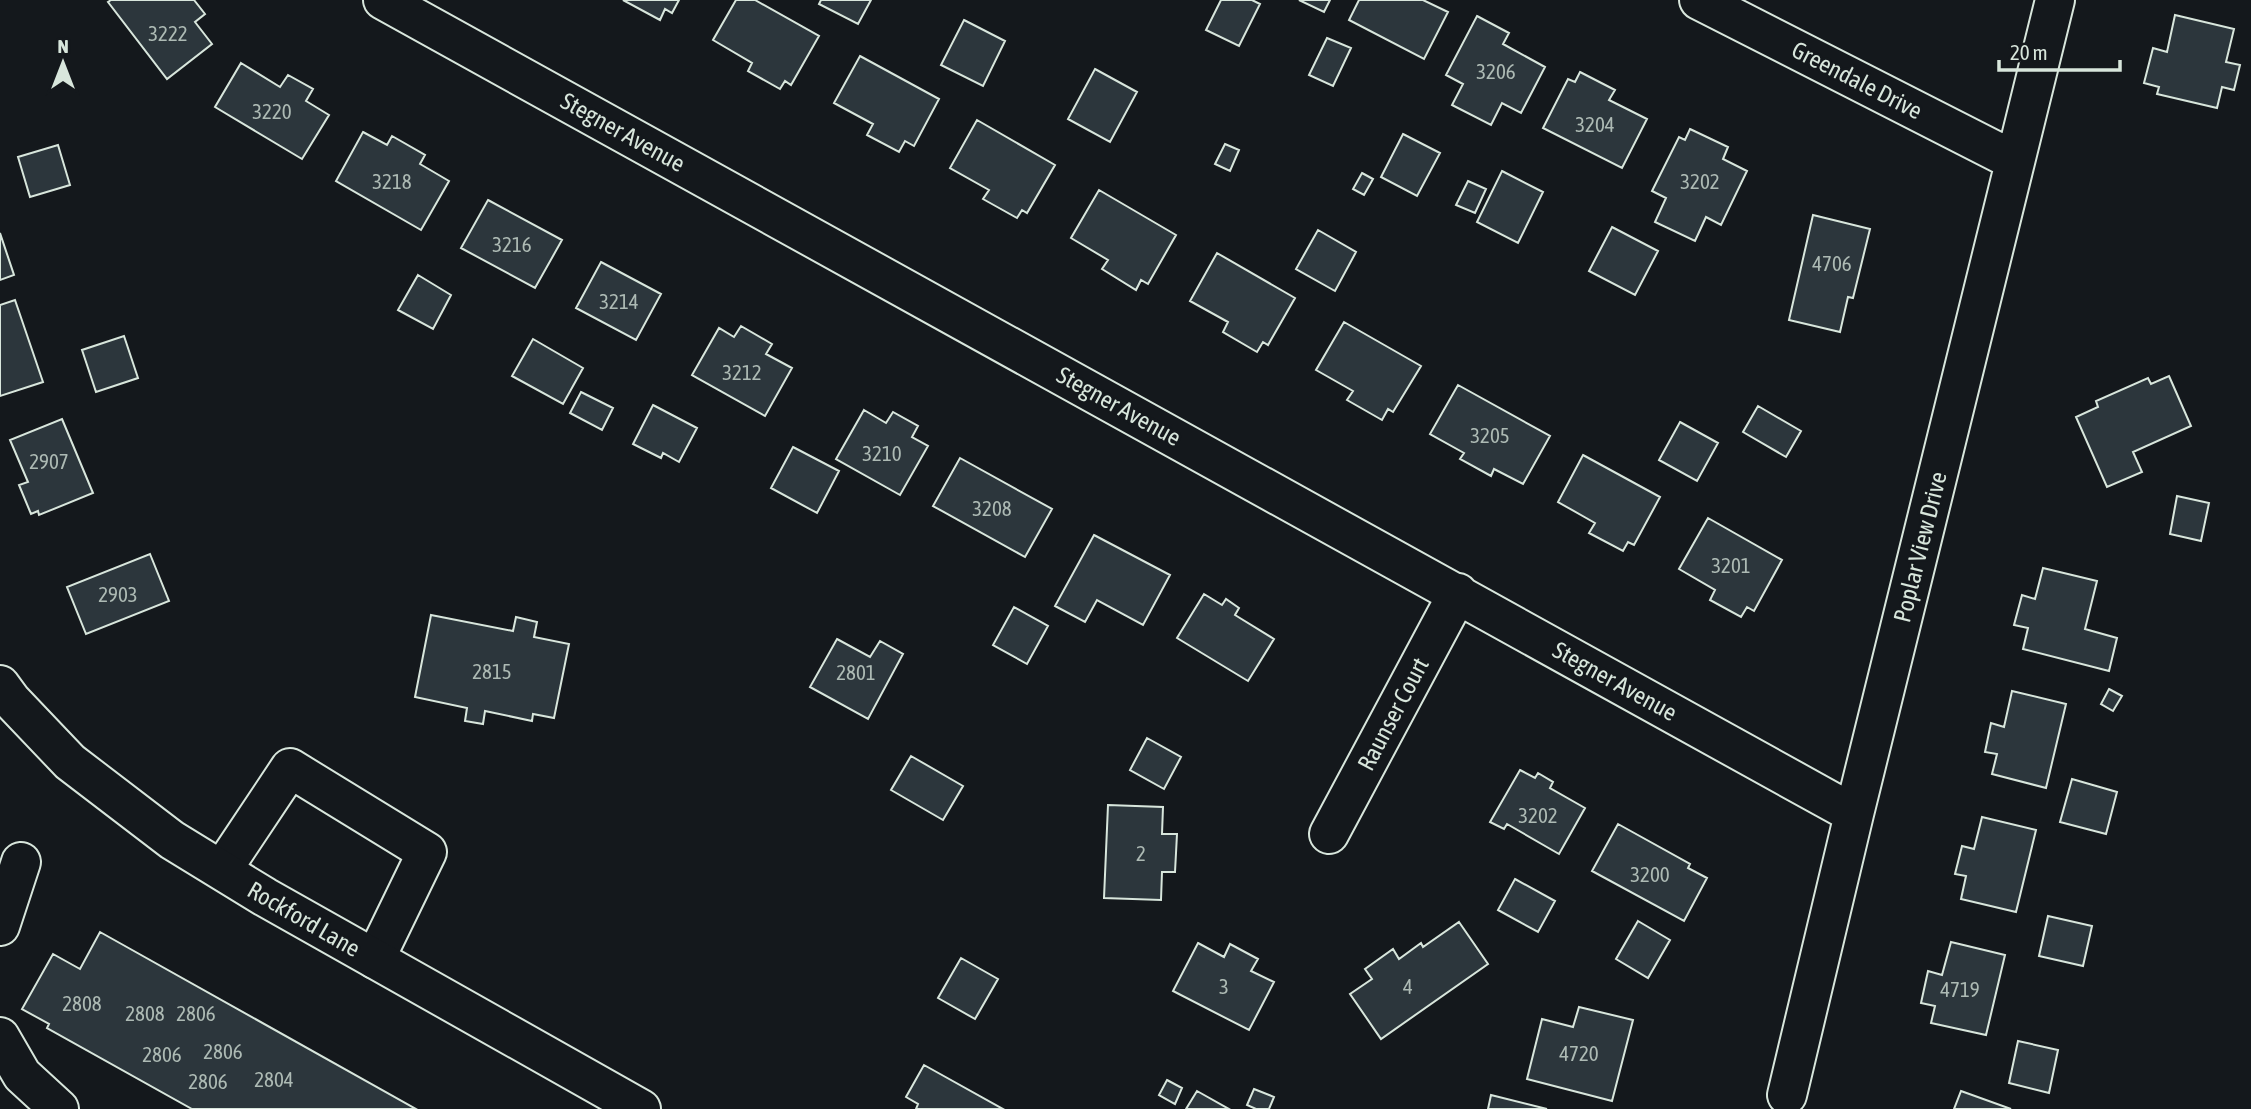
<svg xmlns="http://www.w3.org/2000/svg" width="2251" height="1109" font-family="'Asap Condensed',sans-serif">
<style>
.building{fill:#2c363c;stroke:#d8e6dc;stroke-width:2}
.lines{fill:none;stroke-linecap:round;stroke-linejoin:round}
.minor-casing{stroke:#d8e6dc;stroke-width:42}
.major-casing{stroke:#d8e6dc;stroke-width:42}
.minor{stroke:#14181c;stroke-width:38}
.major{stroke:#14181c;stroke-width:38}
.labels{text-anchor:middle;dominant-baseline:central;stroke-width:5;stroke-linejoin:round;paint-order:stroke}
.number-label{font-size:21px;fill:#adbab4}
.street-label{font-size:24px;fill:#d8e6dc;stroke:#14181c}
</style>
<rect width="100%" height="100%" fill="#14181c"/>
<path class="building" d="M111,0h83l11,14 -10,8 17,22 -45,35 -59,-77z
M623,0h56l-7,13 -7,-4 -5,11z
M736,0h19l64,36 -28,49 -6,-4 -5,8 -32,-18 4,-8 -39,-23z
M821,0h50l-13,24 -39,-20z
M1221,0h31l8,4 -21,42 -33,-16z
M1299,0h31l-6,12z
M1359,0h64l25,12 -24,47 -75,-39z
M2175,15l59,14 -8,33 14,3 -6,25 -12,-3 -5,21 -60,-14 2,-7 -15,-4 9,-35 14,4z
M1477,16l32,17 -6,11 42,23 -24,46 -19,-10 -11,22 -39,-20 11,-21 -17,-9z
M964,20l41,21 -22,45 -42,-21z
M1327,38l24,10 -18,38 -24,-11z
M860,56l79,43 -25,47 -9,-5 -6,11 -32,-17 6,-11 -39,-21z
M241,63l39,24 8,-12 25,14 -7,12 23,14 -27,44 -87,-52z
M1095,69l42,23 -27,50 -42,-23z
M1580,72l35,18 -6,10 38,19 -25,49 -79,-40 25,-49 7,3z
M977,120l78,45 -28,48 -5,-3 -5,8 -34,-19 6,-9 -39,-22z
M1690,129l38,18 -5,12 24,12 -26,54 -15,-8 -11,24 -40,-19 11,-24 -14,-7 27,-54 6,3z
M363,132l24,13 5,-9 33,19 -5,9 29,17 -28,49 -85,-49z
M1403,134l37,19 -23,43 -36,-19z
M1225,144l14,6 -9,21 -15,-7z
M58,145l12,40 -40,12 -12,-40z
M1502,171l41,21 -25,51 -41,-21z
M1362,173l11,6 -9,16 -11,-6z
M1468,181l18,8 -11,24 -19,-8z
M1099,190l77,45 -28,49 -7,-4 -5,10 -34,-21 6,-9 -37,-22z
M488,200l74,40 -27,48 -74,-40z
M1813,215l57,14 -17,69 -5,-1 -8,35 -51,-12z
M1612,227l46,24 -23,44 -46,-24z
M1318,230l38,22 -21,39 -39,-22z
M0,233l14,42 -14,5z
M1217,253l78,45 -27,47 -5,-3 -6,10 -34,-20 5,-10 -38,-21z
M601,262l60,32 -25,46 -60,-32z
M418,275l33,20 -18,34 -35,-19z
M15,300l28,82 -43,14v-91z
M1344,322l77,44 -28,46 -5,-3 -6,11 -35,-20 6,-9 -37,-21z
M741,326l31,18 -6,10 26,14 -27,48 -73,-41 27,-47 15,9z
M124,336l14,42 -42,14 -14,-42z
M533,339l50,29 -20,36 -51,-28z
M2169,376l22,50 -58,26 9,20 -35,15 -31,-70 22,-10 -2,-6 52,-23 3,6z
M1458,385l92,51 -27,48 -29,-15 -3,7 -31,-17 4,-6 -34,-19z
M581,392l32,16 -11,22 -32,-17z
M653,405l44,23 -18,34 -16,-9 -2,5 -28,-14z
M1758,406l43,25 -15,26 -43,-25z
M864,410l22,13 7,-11 25,14 -6,11 16,9 -28,49 -64,-36z
M62,419l31,74 -54,22 -1,-4 -7,3 -12,-29 9,-3 -18,-42z
M1680,422l38,21 -21,38 -38,-21z
M793,447l46,24 -22,42 -46,-25z
M1583,455l77,42 -26,48 -6,-3 -5,9 -34,-18 6,-10 -37,-21z
M960,458l92,51 -27,48 -92,-51z
M2177,496l32,7 -8,38 -31,-7z
M1708,518l74,42 -28,51 -7,-4 -6,10 -31,-17 5,-10 -36,-21z
M1094,535l76,40 -27,50 -46,-25 -12,22 -30,-16z
M150,554l19,47 -83,33 -19,-47z
M2043,568l54,13 -12,48 32,9 -8,33 -86,-22 5,-21 -14,-3 8,-30 13,4z
M1204,594l18,11 4,-6 13,9 -4,7 39,24 -26,42 -71,-43z
M1014,607l34,19 -21,38 -34,-19z
M431,615l82,16 3,-14 21,5 -3,15 35,7 -15,74 -21,-4 -1,7 -47,-10 -2,13 -18,-3 2,-13 -52,-11z
M837,639l33,18 10,-16 23,13 -35,65 -58,-32z
M2109,689l13,7 -9,15 -12,-7z
M2012,691l54,13 -20,84 -54,-14 5,-20 -12,-2 6,-29 13,4z
M1147,738l34,19 -17,32 -34,-19z
M911,756l52,30 -20,34 -52,-30z
M1520,770l15,8 3,-5 15,9 -3,6 35,20 -26,46 -52,-30 -3,5 -14,-7z
M2072,779l45,13 -11,42 -46,-12z
M1108,805l55,2 -1,27h15l-2,38h-13l-1,28 -57,-2z
M1982,817l54,13 -20,82 -55,-13 5,-23 -11,-2 7,-28 12,3z
M1618,824l72,40 -2,4 19,10 -23,43 -92,-50z
M1515,879l40,22 -17,31 -40,-22z
M2048,916l44,10 -9,40 -44,-10z
M1638,921l32,19 -22,38 -32,-19z
M1459,922l29,42 -107,75 -31,-45 22,-15 -7,-10 28,-20 6,10 22,-16 2,4z
M100,932l316,177h-224l-145,-81 2,-4 -27,-15 31,-55 27,15z
M1951,942l54,13 -19,80 -55,-12 4,-17 -14,-3 7,-32 14,4z
M1198,943l26,14 6,-13 28,15 -7,12 23,11 -25,48 -76,-39z
M961,958l37,21 -23,40 -37,-21z
M1579,1007l54,13 -21,81 -85,-22 15,-60 31,8z
M2018,1041l40,9 -9,43 -40,-10z
M924,1065l79,44h-87l2,-5 -12,-7z
M1167,1080l15,8 -7,16 -16,-9z
M1254,1089l20,8 -5,12h-13l-9,-4z
M1197,1091l32,18h-43z
M1961,1091l50,18h-57z
M1491,1095l56,14h-59z"/>
<g class="lines">
<defs>
<path id="minor" d="M383,0l1471,814
M1699,0l316,161
M1329,834l129,-241
M222,870l68,-102 137,84 -52,107
M0,926l21,-64
M0,1037l22,38 37,34
M1787,1095l67,-281 201,-814"/>
<path id="major" d="M0,685l11,15 59,62 102,78 93,57 376,212"/>
</defs>
<use href="#minor" class="minor-casing"/>
<use href="#major" class="major-casing"/>
<use href="#minor" class="minor"/>
<use href="#major" class="major"/>
</g>
<g class="labels">
<g class="number-label">
<text x="168" y="33">3222</text>
<text x="1496" y="71">3206</text>
<text x="272" y="111">3220</text>
<text x="1595" y="124">3204</text>
<text x="392" y="181">3218</text>
<text x="1700" y="181">3202</text>
<text x="512" y="244">3216</text>
<text x="1832" y="263">4706</text>
<text x="619" y="301">3214</text>
<text x="742" y="372">3212</text>
<text x="1490" y="435">3205</text>
<text x="882" y="453">3210</text>
<text x="49" y="461">2907</text>
<text x="992" y="508">3208</text>
<text x="1731" y="565">3201</text>
<text x="118" y="594">2903</text>
<text x="492" y="671">2815</text>
<text x="856" y="672">2801</text>
<text x="1538" y="815">3202</text>
<text x="1141" y="853">2</text>
<text x="1650" y="874">3200</text>
<text x="1224" y="986">3</text>
<text x="1408" y="986">4</text>
<text x="1960" y="989">4719</text>
<text x="82" y="1003">2808</text>
<text x="145" y="1013">2808</text>
<text x="196" y="1013">2806</text>
<text x="223" y="1051">2806</text>
<text x="1579" y="1053">4720</text>
<text x="162" y="1054">2806</text>
<text x="274" y="1079">2804</text>
<text x="208" y="1081">2806</text>
</g>
<g class="street-label">
<text transform="translate(1857 80) rotate(27)">Greendale Drive</text>
<text transform="translate(623 132) rotate(29)">Stegner Avenue</text>
<text transform="translate(1119 406) rotate(29)">Stegner Avenue</text>
<text transform="translate(1920 547) rotate(-76)">Poplar View Drive</text>
<text transform="translate(1615 681) rotate(29)">Stegner Avenue</text>
<text transform="translate(1393 714) rotate(-62)">Raunser Court</text>
<text transform="translate(304 919) rotate(30)">Rockford Lane</text>
</g>
</g>
<g transform="translate(63 63)" stroke="#14181c" stroke-width="5" paint-order="stroke">
<path d="M0-5L12 26L0 18L-12 26Z" fill="#d8e6dc"/>
<text y="-10" font-size="19" font-weight="bold" text-anchor="middle" fill="#d8e6dc">N</text>
</g>
<path d="M1999 60v10h121v-10" fill="none" stroke="#d8e6dc" stroke-width="3.5"/>
<text x="2010" y="60" font-size="21" fill="#d8e6dc" stroke="#14181c" stroke-width="5" paint-order="stroke">20 m</text>
</svg>
